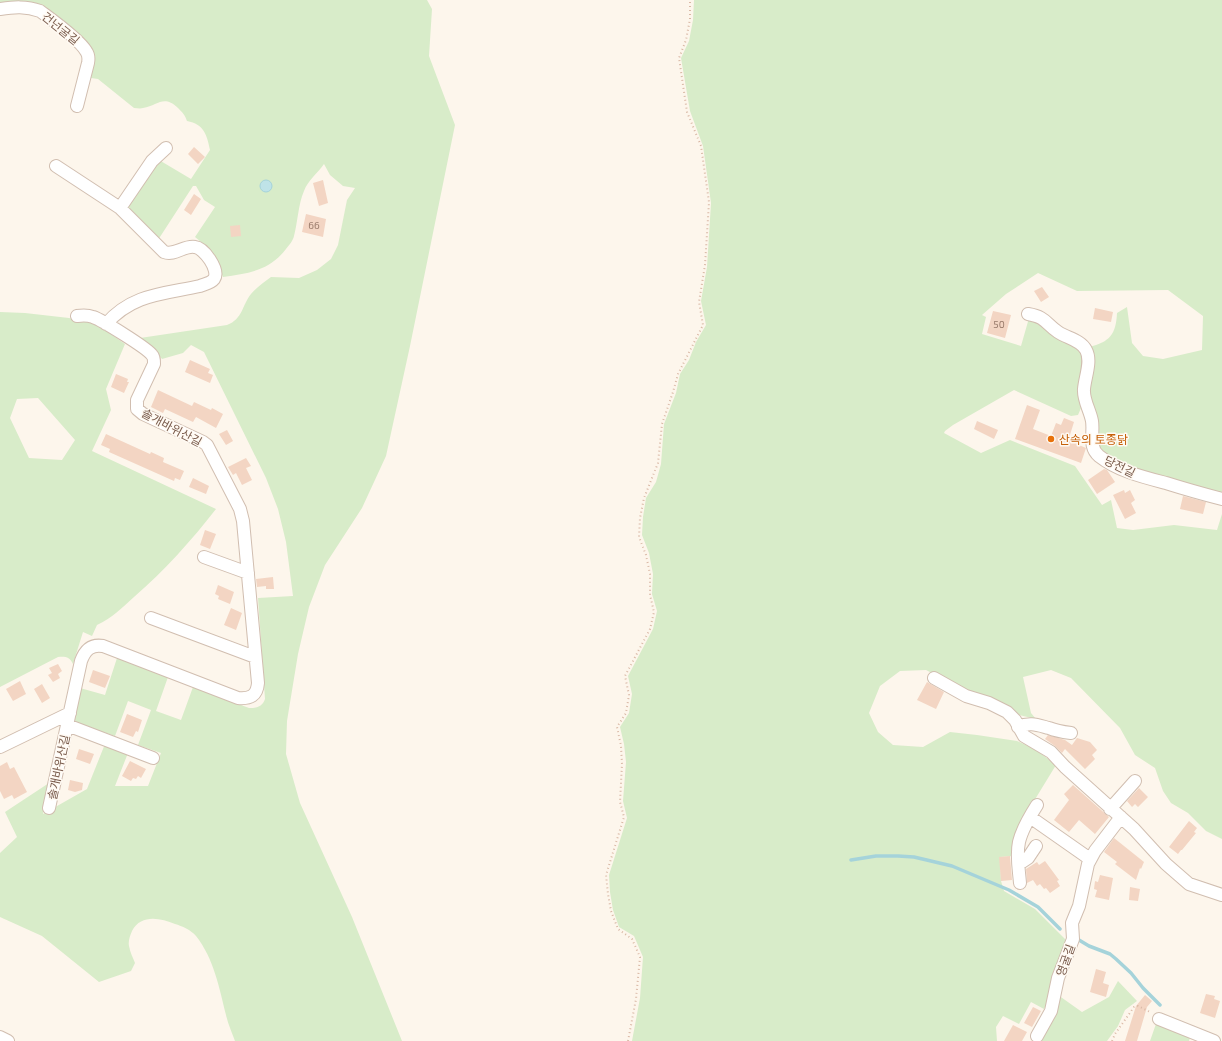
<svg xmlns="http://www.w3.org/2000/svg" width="1222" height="1041" font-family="'Exo 2','Noto Sans KR',sans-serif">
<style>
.green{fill:#d8ecc9;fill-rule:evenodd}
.water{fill:#bfe3e8;stroke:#a5d3da}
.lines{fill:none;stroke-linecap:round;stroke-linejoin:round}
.stream{stroke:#a5d3da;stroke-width:3.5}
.building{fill:#f3d5c3}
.minor-casing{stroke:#d1beb0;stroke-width:14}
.path{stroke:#d9b8a5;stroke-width:2;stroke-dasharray:1 3;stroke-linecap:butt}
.minor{stroke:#fff;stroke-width:12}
.food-dot{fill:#e8710a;stroke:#fffaf3;stroke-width:1.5}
.labels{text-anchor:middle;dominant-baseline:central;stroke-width:3;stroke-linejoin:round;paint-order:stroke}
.number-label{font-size:10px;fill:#987a6a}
.street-label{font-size:12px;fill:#7a5c4d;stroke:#fffaf3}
.food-label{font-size:12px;fill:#c56008;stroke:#fffaf3;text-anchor:start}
</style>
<rect width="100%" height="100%" fill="#fdf6ec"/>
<path class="green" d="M0,0h427l5,9 -3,47 26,69 -45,221 -24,110 -24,52 -37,57 -16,42 -11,47 -11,67 -1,33 14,49 52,114 50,124h-167c-3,-8 -7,-17 -9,-26 -7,-28 -12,-56 -30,-79 -5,-6 -14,-10 -21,-12 -15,-6 -34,-10 -43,7 -2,5 -4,10 -3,15 1,6 4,12 6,17l-4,8 -32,11 -57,-46 -42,-19v-64l17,-16 -12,-25 44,-29 -6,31 44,-25 18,-45 23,9 -13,33h33l13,-33 -23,-8 13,-35 -23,-9 -13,35 -36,-12 -6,-5 7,-31 25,7 12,-37 51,19 -12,34 25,9 12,-33 56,21c8,0 13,-1 16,-9l-7,-101 35,-2 -7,-54 -8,-33 -12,-31 -62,-126 -13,-7 -8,8 -21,6 -9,-11 -13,-10 87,-13c16,-6 15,-20 24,-31 6,-7 13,-12 20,-17l28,1 18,-8 14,-11 7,-14 9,-45 8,-12 -12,-2 -13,-11 -6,-11c-6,9 -16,16 -20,27 -6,14 -6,30 -10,45 -1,5 -5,9 -8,13 -17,22 -37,24 -63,28 -8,-19 -12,-27 -28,-40l20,-30 -11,-7 -8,-14h-3l-35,54 -29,-31 -1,-3 31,-46 32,19 19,-29c-3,-15 -6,-26 -23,-29 -2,-6 -5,-9 -9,-13 -15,-14 -20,-2 -35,0 -3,1 -6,0 -9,0l-36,-29 -7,-1 3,-17 -51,-53 -43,-3z
M694,0h528v496l-84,-24 -37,-18 -13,-55 1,-52c21,-5 27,-13 28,-34l10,-6 5,36 11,13 20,3 39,-9 1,-34 -35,-26 -91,1 -39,-18 -32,21 -24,21 4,2 -4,17 39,12 8,-28 8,3 39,26 7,9 -4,42 2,10 -3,7 -7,1 -57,-26 -61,35 -8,6 -1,2 37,20 29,-13 65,26 27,39 9,-5 6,28 16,2 41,-5 43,5 5,-16v325l-16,-8 -18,-18 -17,-10 -8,-12 -8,-23 -20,-13 -15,-27 -49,-50 -20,-8 -28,7 8,36 5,6 -17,-4 -54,-25 -39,-20 -26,1 -20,15 -11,27 9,19 15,13 30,2 27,-15 27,3 40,6 18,8 21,16 -22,36 -20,55 -14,1 1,24 3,10 31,18 31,31 -15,43 -2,16 -5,10 -13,-7 -12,22 -16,-8 -7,11 1,14h-365l8,-43 3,-41 -9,-21 -15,-9 -6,-17 -3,-18 -1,-17 18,-57 -4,-17 3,-39 -2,-18 -4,-17 9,-14 3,-19 -4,-18 25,-47 4,-18 -5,-17 1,-20 -4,-21 -7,-18 1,-18 3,-19 10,-16 5,-18 3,-40 12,-31 4,-19 9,-14 7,-18 10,-17 -5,-24 6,-34 4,-64 -8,-57 -13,-35 -9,-53 8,-17 4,-21z
M0,312l25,1 44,5 26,5 30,21 -19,45 5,21 -19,41 124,58c-24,31 -52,62 -82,88 -12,11 -22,21 -37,28l-5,11 -9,-4 -10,32c-3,-7 -8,-8 -15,-7l-58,30zM38,398l37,42 -13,20 -33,-2 -19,-40 7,-19z
M1118,981l19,20 -12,9 -7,16 -11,15h-67l18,-46 24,17 27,-15z
M1157,1021l34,13 -2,7h-39z"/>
<path class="water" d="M260 186a6 6 0 1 1 12 0a6 6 0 1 1-12 0Z"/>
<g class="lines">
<path class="stream" d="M851,860l25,-4h22l16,1 38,9 57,24 29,17 22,22
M1079,940l10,6 21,8 6,5 15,14 12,15 17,17"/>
</g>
<path class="building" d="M194,147l11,10 -7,7 -10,-10z
M323,180l5,23 -9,3 -6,-23z
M194,194l7,5 -10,16 -7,-5z
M306,214l20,5 -3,18 -21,-5z
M240,225l1,11 -10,1 -1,-11z
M1042,287l7,10 -8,5 -7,-11z
M1095,308l18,4 -2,10 -18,-3z
M993,311l18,4 -6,23 -18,-5z
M190,360l20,9 -2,4 5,2 -3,8 -25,-11z
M116,374l12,5 -1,3h2l-5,11 -13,-6z
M158,390l34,16 2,-4 17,8 1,-2 11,6 -7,14 -20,-11 -3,5 -28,-13 -2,4 -12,-6z
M1027,405l13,5 -7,19 18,7 5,-13 5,2 3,-7 10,4 -5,16 11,4 -1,3 7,3 -5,15 -66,-24z
M977,421l21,9 -4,9 -20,-10z
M227,430l6,11 -7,4 -7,-11z
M106,434l44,20 1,-2 13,6 -1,4 21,9 -4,9 -5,-2 -1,3 -65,-29 1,-3 -9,-4z
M246,458l5,8 -5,2 6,12 -10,5 -6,-12 -3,2 -5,-8z
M1104,469l3,1 8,12 -18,12 -9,-14z
M193,478l16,8 -3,8 -17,-7z
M1124,490l1,3 5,-3 5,10 -4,3 5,10 -11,6 -12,-24z
M1183,496l23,6 -3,12 -23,-5z
M205,530l11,4 -6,15 -10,-4z
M273,577l1,12h-8v-3l-9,1 -1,-8z
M218,585l16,7 -4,12 -12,-5 1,-3 -4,-2z
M231,608l11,5 -6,17 -12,-5z
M58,664l4,7 -4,3 2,4 -7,4 -5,-7 4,-2 -3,-5z
M93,670l17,6 -5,12 -16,-6z
M20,681l6,13 -13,7 -7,-12z
M927,682l17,10 -8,17 -19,-9z
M42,684l8,14 -8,5 -8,-14z
M127,714l15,6 -4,12 -2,-1 -3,6 -13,-5z
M1048,735l17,5 7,5 5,-7 13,4 7,8 -5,5 3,4 -10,10 -20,-20 -3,4 -7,-7 -10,-7z
M79,749l15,5 -4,10 -14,-5z
M130,761l16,8 -5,9 -3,-2 -2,3 -3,-1 -2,3 -9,-5z
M7,762l3,7 4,-2 13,25 -13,7 -2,-4 -8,4 -4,-8v-25z
M70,780l13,3 -1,7 -7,2 -7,-2z
M1073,785l36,32 -14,17 -16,-14 -10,12 -15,-12 15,-20 -5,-6z
M1139,788l9,9 -10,10 -3,-3 -3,3 -5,-6z
M1189,821l8,7 -3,4 2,1 -14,17h-1l-3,4 -9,-7z
M1114,838l30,24 -3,7 -1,-1 -4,12 -21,-16 2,-2 -13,-10z
M1010,856l2,24 -11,1 -2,-24z
M1045,861l14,19 -2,1 3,5 -10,7 -4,-5 -2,1 -4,-5 -3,2 -4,-6 -6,3 -1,-14 11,-7 2,3z
M1100,875l13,3 -4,22 -14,-3 2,-7 -3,-1 1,-8 3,1z
M1130,887l10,2 -2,12 -9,-1z
M1096,969l10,3 -3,11 6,2 -3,12 -16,-5z
M1206,994l9,2 -1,3 6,2 -5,17 -15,-5z
M1145,995l7,6 -5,6 -10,34h-12l11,-35z
M1033,1007l8,4 -9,16 -8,-4z
M1013,1025l14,7 -5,9h-18z"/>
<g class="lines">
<defs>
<path id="minor" d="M0,9c14,-2 26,-3 40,2 12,9 39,28 46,40 3,4 3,7 2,12l-11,43
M56,166l64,42 44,44c11,4 20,-7 31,-5 9,1 25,23 19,32 -3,4 -9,5 -14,7 -37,8 -68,8 -94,38
M120,208l32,-47 14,-13
M1028,314c18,3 17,9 30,18 9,6 23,8 28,18 6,11 -1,27 -2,39 -1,11 6,21 8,32 2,12 -4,26 7,35 19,15 44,21 67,27 19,6 37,11 56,16
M204,557l44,16
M151,618l104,39
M934,678l32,18 23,7 18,9 8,8 9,16 27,16 14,15 69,62 32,35 23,20 33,11
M67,725l86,33
M1018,727c12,-5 19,-2 31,1 7,3 14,4 22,5
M0,747l70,-34
M49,808l32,-147c4,-11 10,-17 22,-15l135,52c12,1 19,-2 20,-15l-15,-162 -3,-12 -33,-64 -4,-3 -60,-28 -6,-5v-9l17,-36c0,-4 0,-7 -2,-9 -5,-7 -50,-35 -59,-38 -5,-2 -10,-2 -16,-1
M1110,809l25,-28
M1030,817l60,42
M1018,857l2,4 2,1 6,-4 8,-12
M1020,883c-1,-13 -4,-27 -1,-41 3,-13 11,-26 18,-37
M1159,1019l55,22
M1037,1036l14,-25 7,-33 15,-39 -1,-16 7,-17 9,-42 7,-13 26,-34
M0,1037l8,4"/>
</defs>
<use href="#minor" class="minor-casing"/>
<path class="path" d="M628,1041l8,-42 4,-42 -8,-18 -14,-10 -7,-18 -3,-17 -2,-19 18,-58 -4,-15 2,-38 -1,-18 -4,-19 9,-14 3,-18 -4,-19 25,-47 4,-17 -4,-17v-21l-4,-19 -7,-18 1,-19 4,-20 14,-35 4,-39 11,-32 5,-18 25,-49 -4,-23 6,-37 4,-63 -8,-56 -14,-34 -8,-54 7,-18 4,-21v-19
M1112,1041l3,-7 19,-27 4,-1 12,6"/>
<use href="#minor" class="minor"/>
</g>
<circle class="food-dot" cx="1051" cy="439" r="4"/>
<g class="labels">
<g class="number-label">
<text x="314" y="225">66</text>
<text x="999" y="324">50</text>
</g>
<g class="street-label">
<text transform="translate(61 28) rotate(39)">건넌굴길</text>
<text transform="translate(172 427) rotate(28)">솔개바위산길</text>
<text transform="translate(1120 466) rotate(26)">당전길</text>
<text transform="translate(58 767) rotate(-78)">솔개바위산길</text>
<text transform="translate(1065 960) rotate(-70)">영굴길</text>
</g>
<g class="food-label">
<text x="1059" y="439">산속의 토종닭</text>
</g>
</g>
</svg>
